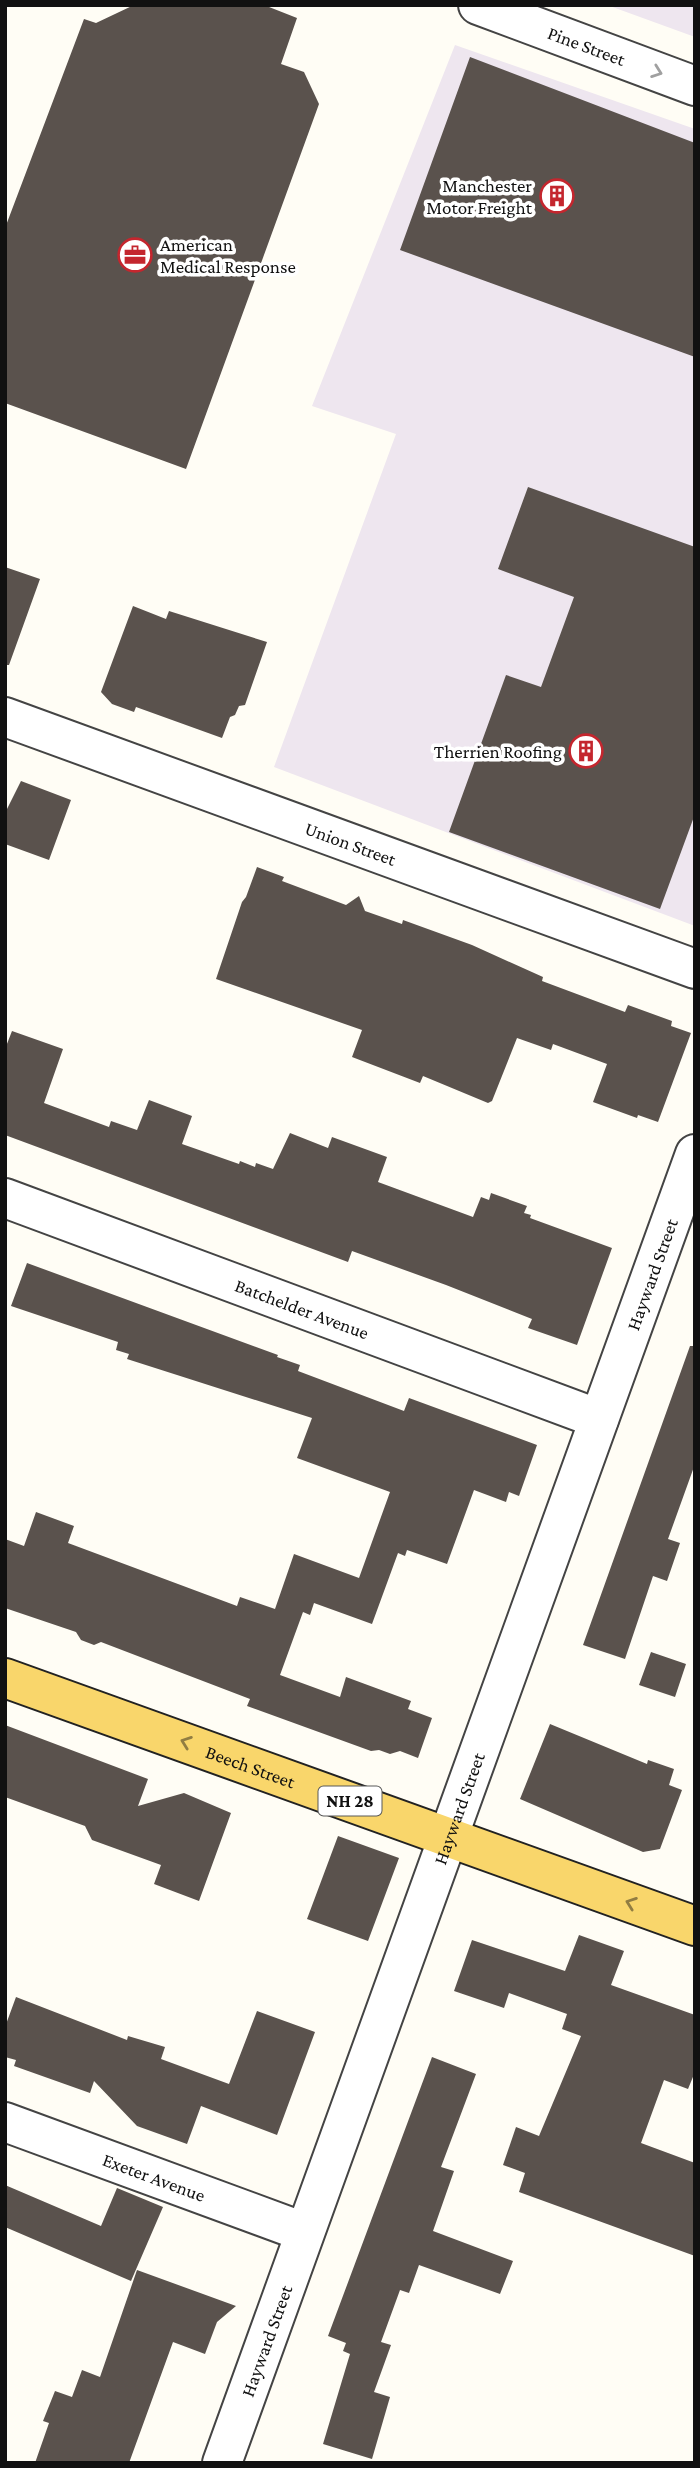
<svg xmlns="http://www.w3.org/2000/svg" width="700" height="2468" font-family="'Crimson Pro',serif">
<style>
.industrial{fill:#eee6ef}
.building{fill:#5a524d}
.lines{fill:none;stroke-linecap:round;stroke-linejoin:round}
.minor-casing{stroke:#444;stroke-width:42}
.major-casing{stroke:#222;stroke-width:42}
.minor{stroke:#fff;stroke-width:38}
.major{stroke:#f9d66b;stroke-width:38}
.oneway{stroke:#a0a0a0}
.oneway2{stroke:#917d42}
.labels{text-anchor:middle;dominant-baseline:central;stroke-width:7;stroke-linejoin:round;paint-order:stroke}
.shield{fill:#fff;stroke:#585858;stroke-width:2}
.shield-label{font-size:18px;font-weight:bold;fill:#111}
.street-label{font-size:19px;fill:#111;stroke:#fff}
.poi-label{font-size:19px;fill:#111;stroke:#fff;text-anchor:end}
</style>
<rect width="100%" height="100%" fill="#fffdf5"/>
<path class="industrial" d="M607,5h88v32z
M455,45l240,84v797l-421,-159 122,-333 -84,-28z"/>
<path class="building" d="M134,5h130l33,13 -16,46 23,8 15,32 -133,365 -181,-66v-175l79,-209 12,4z
M470,57l225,86v214l-295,-107z
M528,487l167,60v267l-35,95 -211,-77 57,-157 35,12 33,-90 -76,-28z
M5,567l35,12 -31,86h-4z
M133,606l33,13 3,-8 98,31 -22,63 -6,1 -4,9 -5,2 -8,21 -86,-31 -2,5 -22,-8 -11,-12z
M21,781l50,19 -22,60 -44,-16v-31z
M257,867l27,10 -2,4 64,24 13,-9 6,15 37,13 1,-4 69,25 71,32 -1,4 83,31 3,-7 44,16 -1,5 20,7 -33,89 -20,-7 -1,3 -44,-16 14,-38 -54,-20 -2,6 -34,-12 -25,63 -4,2 -65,-27 -3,7 -68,-26 10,-27 -146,-51 26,-77 4,-5z
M12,1031l51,18 -19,54 65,24 2,-6 26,9 12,-30 43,16 -10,28 57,20 1,-3 15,6 1,-4 17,6 17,-36 38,15 4,-11 55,20 -9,25 95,35 8,-20 8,3 2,-7 36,13 -3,7 7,2 -1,3 82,30 -35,97 -49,-17 4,-9 -86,-34 -94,-34 -4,11 -343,-127v-86z
M27,1263l251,92 -1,2 23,8 -2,6 106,40 5,-13 128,47 -18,51 -10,-4 -3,10 -32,-12 -27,74 -40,-14 -2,6 -7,-3 -26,71 -58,-21 -4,12 -7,-3 -23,63 60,22 6,-20 65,24 -3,8 24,9 -14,40 -18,-7 -10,3 -11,-4 -8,1 -124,-45 3,-7 -149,-57 -7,3 -13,-5 -5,-8 -71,-24v-69l19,7 12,-34 38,14 -6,17 169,63 3,-9 35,12 19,-55 65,24 31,-86 -93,-34 15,-40 -185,-59 2,-5 -13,-4 2,-8 -107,-36z
M690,1346h5v118l-27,75 12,4 -13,38 -14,-5 -28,83 -42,-14z
M651,1652l35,12 -11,33 -36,-12z
M550,1724l97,40 1,-4 26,9 -5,16 13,5 -22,59 -17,3 -123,-53z
M5,1725l143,54 -10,27 46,-13 47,20 -32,88 -45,-17 7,-19 -69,-25 -7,-14 -80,-29z
M338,1836l61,22 -31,83 -61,-22z
M579,1935l45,16 -13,34 84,30v57l-7,17 -24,-9 -23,63 54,20v93l-176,-64 6,-19 -22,-8 13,-38 23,9 42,-100 -19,-7 5,-15 -58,-21 -5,15 -50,-17 18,-51 93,31z
M16,1997l111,43 1,-4 37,11 -4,12 68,25 28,-73 58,21 -38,103 -76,-29 -14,38 -50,-18 -43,-45 -4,12 -76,-27 2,-6 -11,-3v-30z
M432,2057l44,17 -35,93 13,4 -21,60 80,30 -13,33 -81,-29 -10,28 -9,-3 -19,52 10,3 -17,47 16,5 -18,62 -49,-15 27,-90 -7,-3 3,-8 -18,-7z
M5,2185l96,41 16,-38 46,19 -32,74 -126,-54z
M137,2270l99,36 -19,16 -12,32 -32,-12 -44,121h-94l14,-40 -6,-2 12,-30 17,6 10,-27 18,7z"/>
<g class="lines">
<defs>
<g id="minor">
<path id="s1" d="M478,5l217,81"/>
<path id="s2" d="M5,717l690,252"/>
<path id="s3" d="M5,1198l594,221"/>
<path id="s4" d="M5,2122l299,110"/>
<path id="s5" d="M222,2463l473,-1309"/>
</g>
<g id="major">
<path id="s6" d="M5,1678l690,248"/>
</g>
</defs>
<use href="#minor" class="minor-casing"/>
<use href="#major" class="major-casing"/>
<use href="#minor" class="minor"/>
<use href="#major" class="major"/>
</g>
<defs><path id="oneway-chevron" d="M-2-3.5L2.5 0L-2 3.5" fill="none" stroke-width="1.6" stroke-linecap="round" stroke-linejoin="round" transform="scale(1.75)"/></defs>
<use class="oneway" href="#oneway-chevron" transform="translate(657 72) rotate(20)"/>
<g class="oneway2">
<use href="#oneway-chevron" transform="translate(186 1742) rotate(-160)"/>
<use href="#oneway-chevron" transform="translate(631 1903) rotate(-160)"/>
</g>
<defs>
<symbol id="building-ring" viewBox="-11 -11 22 22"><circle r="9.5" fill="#fff" stroke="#c4262e" stroke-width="1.5"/><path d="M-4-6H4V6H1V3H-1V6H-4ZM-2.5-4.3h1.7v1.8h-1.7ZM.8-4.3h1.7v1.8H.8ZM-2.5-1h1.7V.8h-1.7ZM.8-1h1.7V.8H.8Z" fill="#c4262e"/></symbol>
<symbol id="office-ring" viewBox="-11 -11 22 22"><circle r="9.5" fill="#fff" stroke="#c4262e" stroke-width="1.5"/><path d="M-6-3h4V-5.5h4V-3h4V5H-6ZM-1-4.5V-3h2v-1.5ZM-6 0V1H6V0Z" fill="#c4262e"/></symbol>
</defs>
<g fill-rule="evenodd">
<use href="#building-ring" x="538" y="177" width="38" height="38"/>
<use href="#office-ring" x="116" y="236" width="38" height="38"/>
<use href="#building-ring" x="567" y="732" width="38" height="38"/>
</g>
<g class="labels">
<rect class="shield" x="318.5" y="1786.5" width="63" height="29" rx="5"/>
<g class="shield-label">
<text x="350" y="1801">NH 28</text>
</g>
<g class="street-label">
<text stroke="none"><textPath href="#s1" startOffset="116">Pine Street</textPath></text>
<text stroke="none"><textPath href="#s2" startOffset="368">Union Street</textPath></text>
<text stroke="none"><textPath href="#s5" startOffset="1264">Hayward Street</textPath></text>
<text stroke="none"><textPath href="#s3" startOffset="317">Batchelder Avenue</textPath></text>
<text stroke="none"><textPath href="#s6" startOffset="261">Beech Street</textPath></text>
<text stroke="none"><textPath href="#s5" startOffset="696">Hayward Street</textPath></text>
<text stroke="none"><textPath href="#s4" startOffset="159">Exeter Avenue</textPath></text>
<text stroke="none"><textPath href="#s5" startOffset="130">Hayward Street</textPath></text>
</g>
<g class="poi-label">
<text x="532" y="185">Manchester<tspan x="532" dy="22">Motor Freight</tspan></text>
<text x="160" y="244" text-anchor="start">American<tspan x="160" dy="22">Medical Response</tspan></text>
<text x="562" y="751">Therrien Roofing</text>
</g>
</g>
<rect width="700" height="2468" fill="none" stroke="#111111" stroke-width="14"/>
</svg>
